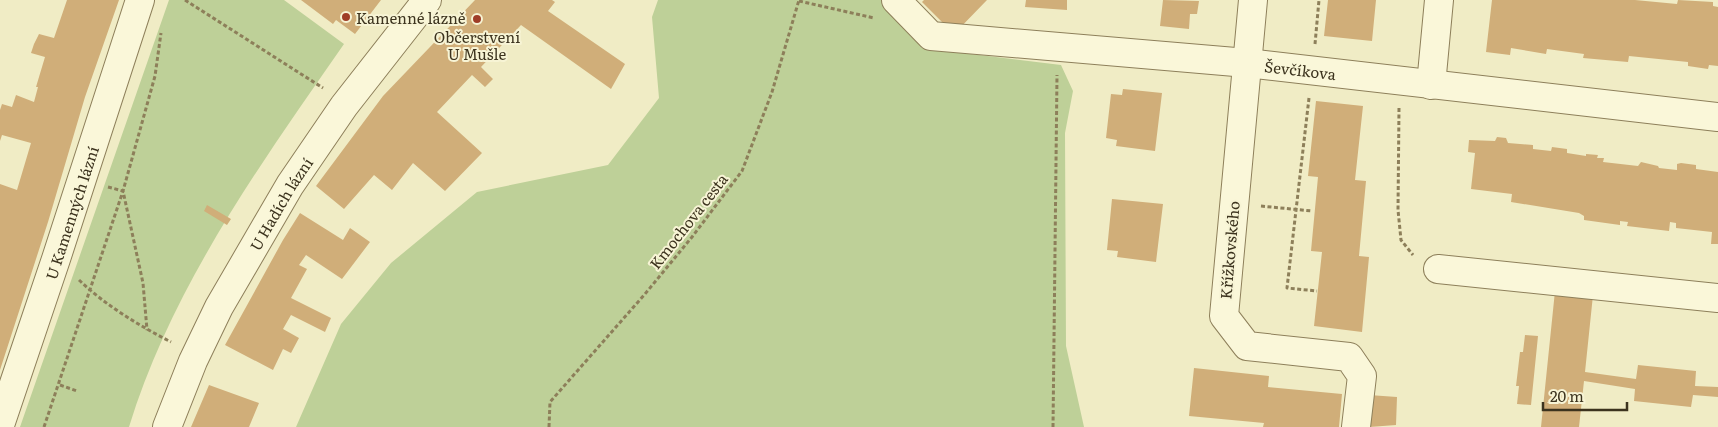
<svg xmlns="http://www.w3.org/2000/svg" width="1718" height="427" font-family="Literata,serif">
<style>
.green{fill:#bed098}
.building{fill:#d0ae79}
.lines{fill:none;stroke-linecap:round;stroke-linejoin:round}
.minor-casing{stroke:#8d7f5a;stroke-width:30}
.path{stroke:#8d7f5a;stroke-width:3;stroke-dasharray:4 2.5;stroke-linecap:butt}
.minor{stroke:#faf7d9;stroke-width:28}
.poi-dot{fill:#9f3d27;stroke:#f7f4d5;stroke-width:2}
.labels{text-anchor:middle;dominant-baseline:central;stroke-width:4;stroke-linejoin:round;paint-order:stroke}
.poi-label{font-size:15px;fill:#3c331e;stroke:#f7f4d5;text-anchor:start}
.street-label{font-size:15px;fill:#3c331e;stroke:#f7f4d5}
</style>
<rect width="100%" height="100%" fill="#f0ecc5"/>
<path class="green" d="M169,0h115l60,44c-83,119 -172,243 -215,383h-109z
M658,0h236l28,48 139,17 12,26 -8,42 1,213 18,81h-788l45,-103 50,-61 86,-71 131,-27 51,-67 -7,-81z"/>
<path class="building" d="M67,0h52l-34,97 -37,125 -48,148v-186l17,6 14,-47 -29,-8 -2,6v-31l2,-6 10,3 4,-12 18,7 4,-15h-2l9,-30 -14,-4 3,-9 5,-10 15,4z
M301,0h80l-26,34 -19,-14 -3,4z
M475,0h77l3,2 -7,9 77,53 -14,25 -90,-64 -40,42 12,12 -8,8 -13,-12 -35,37 45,41 -37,38 -32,-28 -21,27 -18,-15 -30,34 -28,-23 67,-90z
M924,0h63l-33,34 -32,-32z
M1026,0h41v10l-42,-3z
M1163,0l36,1 -2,13h-7l-1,15 -29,-3z
M1328,0h48l-4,41 -48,-5z
M1492,0h143l42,4 1,-4 35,2v4l5,1v59l-9,-1 -1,4 -20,-3v-4l-59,-6 -1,6 -45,-4 1,-4 -37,-5 -1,5 -35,-6 -1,7 -24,-3z
M1123,89l39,4 -7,58 -39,-5 1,-6 -11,-2 5,-44 11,1z
M1316,101l47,5 -8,74 11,1 -7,75 10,1 -7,75 -48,-6 8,-74 -11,-1 7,-74 -10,-1z
M1497,137l9,1 2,5 25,2v4l18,2 1,-4 15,2v4l19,3v-2l12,1 -1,3h7l-1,4 35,4 3,-4 17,4 1,2 18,2v-6l4,-1 15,2v4l22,3v72h-7l1,-12 -36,-4v-5l-6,-1 -1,9 -42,-5 1,-4 -8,-1v4l-36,-5v-4l-5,-3 -68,-11 1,-8 -41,-5 4,-36 -7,-1 1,-12 26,1z
M1112,199l51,5 -7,58 -39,-5 1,-6 -11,-1z
M207,205l24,14 -4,6 -23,-14z
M300,213l43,27 7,-12 20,14 -28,37 -36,-24 -7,10 8,4 -16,29 40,20 -6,14 -34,-17 -8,14 16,9 -8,15 -8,-4 -10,21 -48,-25 58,-105z
M1555,291l38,4 -8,77 51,7 2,-14 58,6 -1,15 23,1v10l-25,-2 -2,12 -57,-6 1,-12 -51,-8 -5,46h-38z
M1525,335l13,1 -7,69 -14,-1 2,-18h-3l4,-34h3z
M1194,368l75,8 -1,11 74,7 -3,33h-76l1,-4 -75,-7z
M209,385l50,18 -10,24h-58z
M1369,395l28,2 -1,28 -27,2z"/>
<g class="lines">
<defs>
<g id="minor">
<path id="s1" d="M896,0l35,36 316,27 471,54"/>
<path d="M1253,0l-29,316 23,30 102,11 13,19 -6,51"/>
<path d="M1431,85l8,-85"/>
<path d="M1438,269l280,29"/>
<path id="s2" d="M0,425l56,-166 84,-259"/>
<path id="s3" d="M167,427l26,-66 26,-54 71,-122 54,-79 83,-106"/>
</g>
</defs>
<use href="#minor" class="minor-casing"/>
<path class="path" d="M185,0l138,88
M799,1l75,17
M1315,44l4,-44
M1309,98l-22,190 30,3
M1399,108l-1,102 3,30 12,15
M108,187l15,4 20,92 4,47
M1261,206l51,5
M79,280c26,25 59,45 92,62
M60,385l17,6
M44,427l79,-236 32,-115 6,-43
M549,427l1,-25 95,-108 47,-57 50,-66 30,-79 27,-92
M1053,427l4,-352"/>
<use href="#minor" class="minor"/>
</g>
<g class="poi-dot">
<circle cx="346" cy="17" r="5"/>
<circle cx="477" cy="19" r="5"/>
</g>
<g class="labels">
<g class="poi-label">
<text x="356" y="17">Kamenné lázně</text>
<text x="477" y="36" text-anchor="middle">Občerstvení<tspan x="477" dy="17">U Mušle</tspan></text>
</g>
<g class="street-label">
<text stroke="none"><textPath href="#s1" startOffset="421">Ševčíkova</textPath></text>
<text stroke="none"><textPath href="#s3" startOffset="251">U Hadích lázní</textPath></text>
<text stroke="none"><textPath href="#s2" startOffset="224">U Kamenných lázní</textPath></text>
<text transform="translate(688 221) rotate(-52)">Kmochova cesta</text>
<text transform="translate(1229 250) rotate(-85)">Křížkovského</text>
</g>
</g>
<path d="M1543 402v8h84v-8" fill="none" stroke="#3c331e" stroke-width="2.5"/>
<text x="1550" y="402" font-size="15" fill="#3c331e" stroke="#f7f4d5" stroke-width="4" paint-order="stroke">20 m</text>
</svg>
